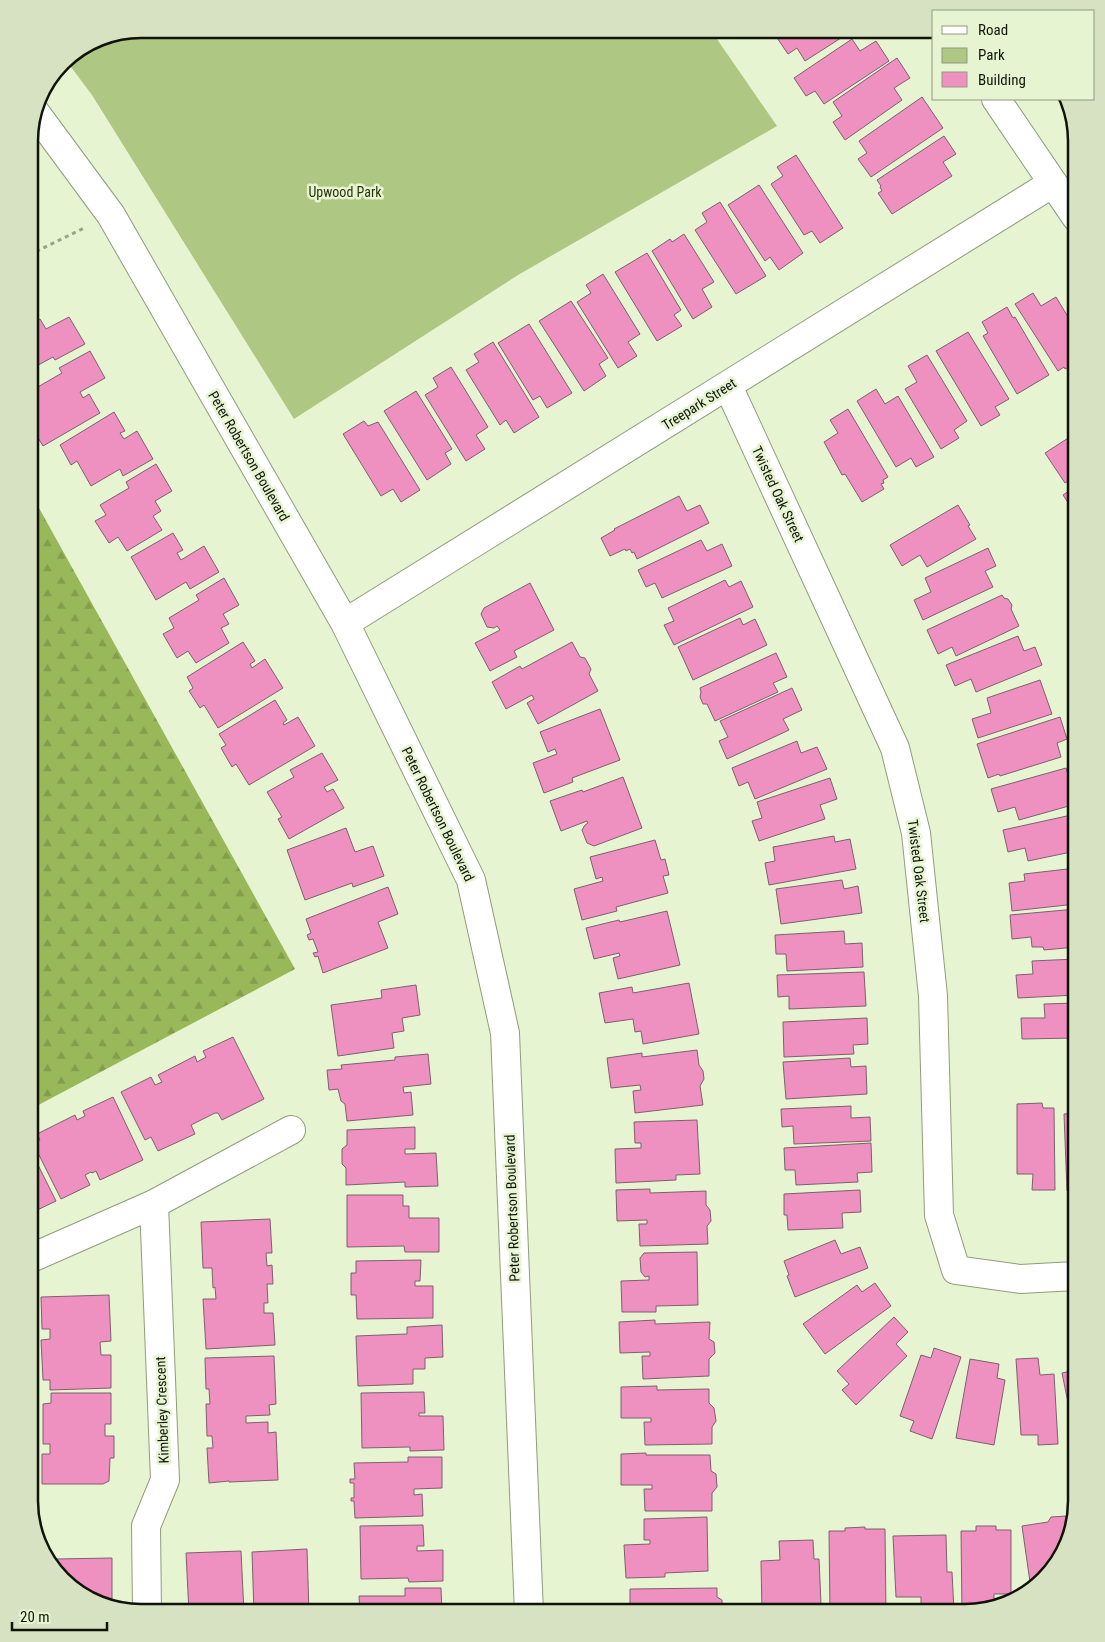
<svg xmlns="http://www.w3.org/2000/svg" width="1105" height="1642" font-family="'Roboto Condensed',sans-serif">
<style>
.forest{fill:url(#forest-firs)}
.park{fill:#aec782}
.building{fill:#ee91c1;stroke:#7f5f6e}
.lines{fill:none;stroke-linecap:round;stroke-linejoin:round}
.minor-casing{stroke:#909c7c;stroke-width:30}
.path{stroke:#9aa489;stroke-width:3;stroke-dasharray:4 4;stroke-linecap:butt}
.minor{stroke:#fff;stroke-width:28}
.labels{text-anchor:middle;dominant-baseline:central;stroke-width:5;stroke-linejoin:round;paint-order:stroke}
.park-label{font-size:14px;fill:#28340d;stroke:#e7f4d2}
.street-label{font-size:14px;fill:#101408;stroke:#e7f4d2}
.rim{fill:none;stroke:#101408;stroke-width:2.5}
</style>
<defs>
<pattern id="forest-firs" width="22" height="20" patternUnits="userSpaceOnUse" patternTransform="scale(1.25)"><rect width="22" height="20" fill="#99b85a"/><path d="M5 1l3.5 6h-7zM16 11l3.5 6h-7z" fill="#839d4d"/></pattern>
</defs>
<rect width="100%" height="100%" fill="#e7f4d2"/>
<path class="forest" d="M29,490l266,479 -266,141z"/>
<path class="park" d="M141,29h569l67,97 -259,149 -224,144 -202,-324 -27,-36 33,-22z"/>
<path class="building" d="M784,29h71l-50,32 -8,-13 -9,6 -13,-19z
M852,39l8,12 16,-10 13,20 -65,43 -9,-13 -9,5 -12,-18z
M897,58l13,20 -16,10 8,12 -57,40 -12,-18 9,-6 -9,-14z
M922,97l21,31 -72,49 -13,-18 9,-6 -8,-12z
M944,136l12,18 -13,8 9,14 -60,38 -14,-21 4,-2 -2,-4 1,-1 -4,-6z
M796,155l47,73 -23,15 -8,-12 -8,4 -33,-51 12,-8 -6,-9z
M759,185l44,68 -24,17 -9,-13 -5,4 -37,-56z
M720,202l46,74 -30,18 -41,-64 12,-8 -5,-9z
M684,234l30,48 -12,7 10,18 -19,12 -41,-68 18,-12 2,3z
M647,253l34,57 -7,5 8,11 -25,15 -42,-69z
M603,274l37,60 -12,8 9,14 -19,12 -41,-66 14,-9 -5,-8z
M1033,293l8,13 15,-9 20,33v48l-7,-11 -4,2 -1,-2 -6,4 -43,-67z
M571,301l37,57 -9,6 7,12 -22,15 -45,-70z
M1007,307l6,11 2,-1 34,58 -32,19 -34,-58 5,-3 -6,-11z
M30,310l6,11 4,-2 6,10 23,-12 16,27 -30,16 -2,-3 -24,13z
M529,324l43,69 -25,15 -7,-12 -7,4 -35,-57z
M968,332l41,67 -14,8 5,8 -19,11 -45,-75z
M493,342l46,75 -25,16 -8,-13 -6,5 -34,-55 13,-8 -5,-8z
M90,351l15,27 -25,14 3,6 6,-4 11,19 -57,33 -8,-13 -6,-1v-40l33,-19 -3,-5z
M927,355l40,66 -13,9 5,8 -18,11 -36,-60 12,-7 -9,-16z
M451,367l37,60 -12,8 9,14 -19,12 -41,-66 13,-8 -5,-9z
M876,389l9,15 13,-8 36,61 -18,10 -5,-9 -15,9 -39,-66z
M416,391l36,58 -7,4 6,11 -24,16 -43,-69z
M848,409l40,68 -5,3 1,3 -3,1 3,5 -22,13 -17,-28 -3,1 -18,-33 14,-9 -8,-13z
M114,412l11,19 -5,2 4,6 13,-8 16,28 -30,17 -3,-7 -29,17 -14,-25 -6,4 -11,-20z
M364,421l4,5 10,-4 42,68 -19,12 -8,-13 -12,7 -38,-62z
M1076,433v43l-11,7 -20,-30z
M156,464l16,27 -17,10 6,10 -8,5 9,14 -35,21 -9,-14 -9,6 -14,-22 11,-6 -6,-10 29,-17 -3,-6z
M1076,486v27h-1l-12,-18z
M679,496l8,15 13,-6 9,18 -72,36 -3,-7 -2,1 -2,-4 -4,2 -1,-2 -15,7 -9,-18 14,-8 -1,-1z
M958,505l12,20 -2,1 8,13 -49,28 -7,-12 -18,11 -12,-21z
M173,533l10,17 -6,3 4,7 23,-14 15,26 -29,17 -4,-7 -30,18 -25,-43z
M701,540l6,11 15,-7 10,22 -70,32 -7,-15 -9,4 -8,-17z
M988,548l8,18 -11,5 8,16 -70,33 -9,-20 17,-8 -6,-14z
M224,578l15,27 -16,9 6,10 -8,4 8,15 -33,20 -8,-12 -11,7 -14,-24 11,-6 -5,-10 30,-18 -3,-5z
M725,580l4,7 12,-6 12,26 -79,38 -10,-20 10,-4 -6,-13z
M530,583l24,47 -40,21 3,6 -27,14 -15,-28 25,-13 -3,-4 -3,2 -7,-1 -6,-13 3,-6z
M1002,595l2,3 4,1 4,6 -1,4 8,17 -63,30 -4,-9 -14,7 -11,-24z
M740,618l3,7 12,-6 12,26 -74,35 -15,-33z
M1018,636l6,15 11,-4 7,18 -66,27 -5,-13 -16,7 -9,-21z
M243,642l12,19 -5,3 2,4 13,-9 18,29 -65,40 -14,-23 -4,3 -11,-17 4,-3 -6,-11z
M572,642l8,15 5,1 6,11 -2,5 9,17 -60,33 -11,-21 7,-4 -2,-4 -26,14 -14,-27 28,-16 2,3z
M776,653l11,24 -14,6 5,9 -63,29 -8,-17h-4l-3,-7 1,-5 -1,-4z
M1040,680l12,34 -74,24 -6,-19 19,-6 -4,-15z
M792,688l10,22 -19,9 6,11 -62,29 -8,-18 9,-4 -8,-16z
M275,700l12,20 -4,3 1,2 14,-8 17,29 -66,39 -13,-21 -4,3 -11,-19 5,-3 -7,-11z
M600,709l20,51 -48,18 1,4 -29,11 -11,-30 24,-9 -2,-5 -7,3 -8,-20z
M1060,717l7,22 -10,4 4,14 -61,19 -1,-2 -11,4 -11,-34z
M797,741l4,12 16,-6 10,22 -72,30 -7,-17 -9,4 -7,-18z
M322,753l16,27 -14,7 3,5 6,-3 11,19 -55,31 -11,-20 4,-2 -15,-25 27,-15 -4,-7z
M1066,768l5,17 5,-2v21l-57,16 -4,-13 -17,5 -7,-23z
M623,777l19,51 -48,18 -7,-3 -5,-13 3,-5 3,-2 -1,-2 -26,10 -11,-30 32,-11 1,2z
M830,778l7,21 -17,6 5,14 -66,22 -7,-20 10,-3 -5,-16z
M1076,814v37l-48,10 -3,-13 -17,4 -5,-22z
M346,828l9,24 18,-6 11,30 -31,11 -1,-4 -47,17 -18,-50z
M834,836l1,6 15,-3 6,30 -87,16 -4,-22 10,-2 -2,-14z
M655,840l6,20 4,-1 4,16 -6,1 5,17 -52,14 1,4 -35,9 -8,-31 29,-8 -1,-4 -6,2 -6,-22z
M1076,868v36l-64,7 -3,-28 16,-2 -1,-7z
M842,880l2,9 14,-3 4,27 -81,11 -5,-35z
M388,887l10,27 -20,8 10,26 -65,25 -5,-17 -3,1 -2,-4 5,-1 -5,-13 -4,1 -2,-5 4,-2 -5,-14z
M1076,909v38l-32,3 -1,-3h-11l-1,-10 -19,2 -2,-24z
M667,911l13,54 -62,14 -5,-21 7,-2 -1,-3 -25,6 -8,-31 33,-8 1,2z
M844,931l1,13 17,-1 1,24 -76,4 -1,-17h-10l-1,-19z
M1076,959v36l-58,3 -2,-23 17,-1 -1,-13z
M864,972l2,34 -77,3v-13l-11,1 -1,-22z
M689,983l10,51 -56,10 -2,-13 -6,1 -2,-13 -28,4 -6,-30 33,-6 1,6z
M416,985l4,30 -18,3 2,13 -12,2 2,15 -56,8 -7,-51 51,-7 -1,-8z
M1076,1003v35l-54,1 -1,-21h24l-1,-14z
M867,1018l1,26 -15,1 1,9 -70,3 -1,-35z
M233,1037l31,62 -42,21 -4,-7h-3l-24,12 4,9 -37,17 -7,-14 -6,3 -24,-48 30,-15 4,8 7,-3 -4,-7 37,-19 2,6 9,-5 -3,-6z
M697,1050l2,15 4,6 1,8 -4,7 3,19 -68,8 -2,-22 8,-1 -1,-5 -29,3 -4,-30 35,-5v4z
M428,1054l3,30 -28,3 1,6 7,-1 2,23 -66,6 -2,-17 -4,-3 -3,-12 -9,1 -2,-20 15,-1 -1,-4 54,-5v-3z
M850,1058l1,9 15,-1 1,28 -81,5 -3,-37z
M113,1097l30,63 -43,20 -4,-9 -4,2 -1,-1 -6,3 5,10 -29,14 -28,-56 7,-3 -3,-6 38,-19 2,5 8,-4 -2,-5z
M1042,1103l1,5h11l1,82h-23l1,-16h-16v-70z
M851,1106v12l19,-1 1,24 -77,3 -1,-18 -11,1 -1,-18z
M1076,1113v78h-9l-3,-77z
M697,1120l3,54 -24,1v5l-60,3 -1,-34 26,-1v-5h-6l-1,-21z
M415,1127v22h-10v5l31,-1 2,33 -33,1v-5l-59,3v-17l-4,-4v-15l5,-4v-15z
M871,1143l1,29 -15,1 1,9 -62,3 -1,-15h-10l-1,-22z
M29,1147l27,54 -27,13z
M650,1189v4l56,-2v14l4,5 1,11 -4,5 1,18 -68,2 -1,-22h8v-4l-30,1 -1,-31z
M860,1190l1,22 -19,1 1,15 -55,2 -1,-15h-3v-21z
M347,1195h56v11h6v12h30v34h-34l-1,-6 -57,1z
M270,1219l2,34h-6l1,13 5,-1 1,19h-6l1,19h-4v10h9l2,32 -69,4 -3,-50h13l-1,-12 -2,1 -1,-20h-9l-2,-46z
M835,1240l6,14 19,-7 8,21 -73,29 -8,-21 2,-1 -5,-14z
M697,1252l1,53 -42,1v6h-34l-1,-31 28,-1v-4l-4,1 -4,-5 -1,-14 4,-5z
M421,1260l-1,21h-5v5h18v32l-76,1 -1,-24h-5v-22h5v-12z
M875,1283l16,23 -66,48 -22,-30 54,-39 5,7z
M109,1295l2,46 -11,1 1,13h10v33l-61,2v-10h-7l-2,-40 9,-1v-10h-8l-1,-32z
M894,1317l14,15 -12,12 11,12 -51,49 -14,-15 7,-6 -12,-13z
M655,1320v4l55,-2 -1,17 5,3 1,11 -6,6v17l-66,3 -1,-23h8v-4l-30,1 -1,-31z
M442,1325l1,32 -18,1v11h-12v15l-55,2 -2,-50 51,-2v-7z
M934,1348l27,9 -29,82 -22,-8 4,-10 -14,-5 21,-61 10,3z
M274,1356l2,48 -7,1 1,10 -24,1v7l22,-1v11l8,-1 2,48 -49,2v-1l-20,2 -2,-35h6l-1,-12h-5l-1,-32h4l-1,-15h-3l-1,-31z
M1038,1358l2,17 14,-1 4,70 -20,1v-10h-17l-5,-76z
M970,1359l29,5 -2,14 8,2 -11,65 -38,-7z
M1076,1370v56l-3,1 -11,-54z
M657,1386v4l52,-1v14l5,5 2,13 -4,6v17l-67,1 -1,-23h7v-4h-30v-31z
M424,1392l1,21h-6v3h24l1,34 -34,1v-4l-48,1 -1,-55z
M51,1393h60v31h-6v12h9v22h-4l-1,23 -6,3h-61v-30h8v-10h-7v-40l8,-1z
M646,1453v2h64l1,16 5,3 1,13 -5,6v18h-67l-1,-22h8v-4h-31v-31z
M408,1457h34v31l-28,1v6l8,-1 1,22 -68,2 -1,-17h-3v-3h3v-15h-4v-4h5l-1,-16 54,-1z
M1067,1516l4,4 -10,38 -28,28 -1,-4h-2l-8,-56 26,-4 3,-5z
M707,1517l1,54 -43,2v4l-39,1 -2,-33 26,-1v-4h-6v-21z
M423,1525l1,21h-7v5l26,-1v31l-34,1 -1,-4 -47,1 -1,-53z
M976,1526h20v4h15v64h-17v11l-32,8 -1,-82h15z
M865,1527v2h20l1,84h-56l-1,-82h16v-3z
M946,1535l1,37h5l2,39 -33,1v-15h-25l-3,-61z
M813,1540l1,19h5l2,45 -5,7h-12l-4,-6 -6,1v7h-32l-1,-52 19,-1 -1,-19z
M307,1549l2,64h-55l-2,-61z
M241,1551l3,62h-55l-3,-60z
M112,1558v48l-33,-11 -24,-26v-10z
M405,1588h36l1,25h-82l-1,-17h46z
M717,1588v9l5,3v13h-92v-24z"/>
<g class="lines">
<defs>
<path id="minor" d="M996,99l80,118
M35,112l76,103 234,408 126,257 34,153 24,580
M728,386l167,362 21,85 17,163 6,219 17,55 64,9 56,-3
M345,623l708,-440
M29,1259l125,-55 137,-74
M147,1613l-1,-87 19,-46 -11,-276"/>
</defs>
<use href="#minor" class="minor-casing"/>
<path class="path" d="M29,255l55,-27"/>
<use href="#minor" class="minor"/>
</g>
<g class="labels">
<g class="park-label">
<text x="345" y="192">Upwood Park</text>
</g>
<g class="street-label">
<text transform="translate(699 404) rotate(-32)">Treepark Street</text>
<text transform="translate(249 456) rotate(60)">Peter Robertson Boulevard</text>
<text transform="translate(778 494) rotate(65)">Twisted Oak Street</text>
<text transform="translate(438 814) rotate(64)">Peter Robertson Boulevard</text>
<text transform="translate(919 871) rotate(83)">Twisted Oak Street</text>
<text transform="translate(512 1208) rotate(-92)">Peter Robertson Boulevard</text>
<text transform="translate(162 1410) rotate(-92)">Kimberley Crescent</text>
</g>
</g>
<path d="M0 0H1105V1642H0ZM141 38H965A103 103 0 0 1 1068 141V1501A103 103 0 0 1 965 1604H141A103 103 0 0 1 38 1501V141A103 103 0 0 1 141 38Z" fill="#d6e2c2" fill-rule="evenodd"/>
<path class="rim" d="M141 38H965A103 103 0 0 1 1068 141V1501A103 103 0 0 1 965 1604H141A103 103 0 0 1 38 1501V141A103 103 0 0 1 141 38Z"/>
<rect x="932" y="10" width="162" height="90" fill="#e7f4d2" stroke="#919a81"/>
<rect x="942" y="26" width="25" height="8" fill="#ffffff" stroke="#919a81"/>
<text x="978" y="35" font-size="15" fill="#101408">Road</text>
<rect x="942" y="48" width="25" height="15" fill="#aec782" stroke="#919a81"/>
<text x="978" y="60" font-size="15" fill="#101408">Park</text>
<rect x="942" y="72" width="25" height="15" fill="#ee91c1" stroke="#919a81"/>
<text x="978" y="85" font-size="15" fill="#101408">Building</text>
<path d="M12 1622v8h95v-8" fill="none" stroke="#101408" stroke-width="2.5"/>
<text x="20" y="1622" font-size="15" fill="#101408" stroke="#e7f4d2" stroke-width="4" paint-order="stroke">20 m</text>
</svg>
